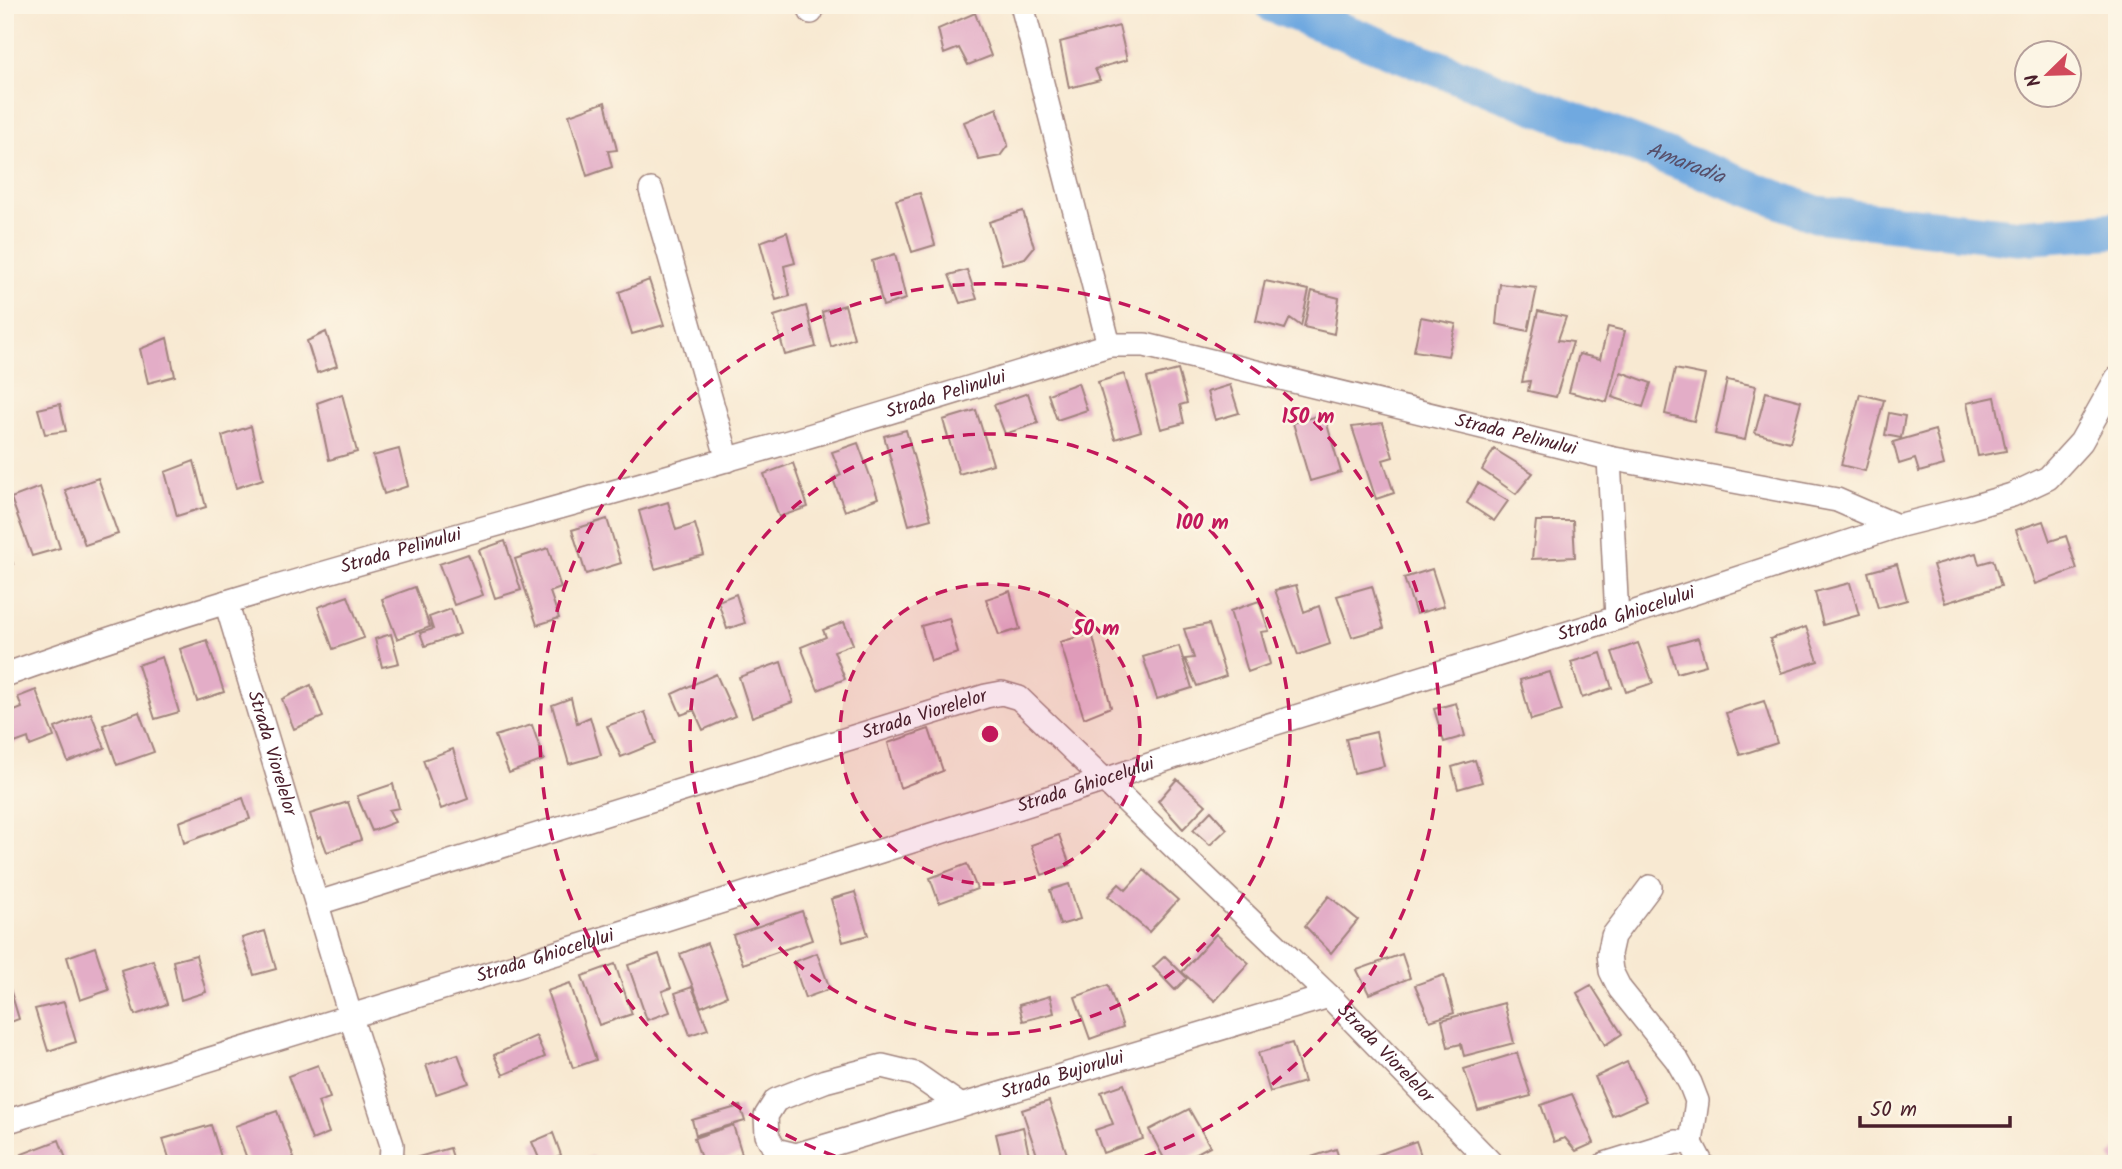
<svg xmlns="http://www.w3.org/2000/svg" width="2122" height="1169" font-family="Kalam,sans-serif">
<style>
.lines{fill:none;stroke-linecap:round;stroke-linejoin:round}
.river{stroke:#70a9e0;stroke-width:37}
.building{fill:#e3adc7}
.street-casing{stroke:#a1847e;stroke-width:26}
.street{stroke:#fff;stroke-width:23}
.ring{fill:none;stroke:#c2185b;stroke-width:3.5;stroke-dasharray:12 9}
.labels{text-anchor:middle;dominant-baseline:central;stroke-width:5;stroke-linejoin:round;paint-order:stroke}
.street-label{font-size:19px;fill:#4a1f2b;stroke:#fcf5e5}
.water-label{font-size:21px;font-style:italic;fill:#574f6a;stroke:#fcf5e5}
.centre{fill:#c2185b;stroke:#fcf5e5;stroke-width:3.5}
.ring-label{font-size:21px;text-anchor:middle;font-weight:bold;fill:#c2185b;stroke:#fcf5e5;stroke-width:5;stroke-linejoin:round;paint-order:stroke}
</style>
<rect width="100%" height="100%" fill="#fcf5e5"/>
<filter id="ink" filterUnits="userSpaceOnUse"><feTurbulence type="fractalNoise" baseFrequency=".0143" numOctaves="2"/><feDisplacementMap in="SourceGraphic" scale="14" xChannelSelector="R" yChannelSelector="G"/><feConvolveMatrix kernelMatrix="1 2 1 2 8 2 1 2 1" color-interpolation-filters="sRGB"/></filter>
<filter id="wash" filterUnits="userSpaceOnUse"><feTurbulence type="fractalNoise" baseFrequency=".00686" numOctaves="4" result="noise"/><feDisplacementMap in="SourceGraphic" scale="28" xChannelSelector="R" yChannelSelector="G"/><feGaussianBlur stdDeviation="1.57" result="paint"/><feColorMatrix in="noise" values="0 0 0 0 0 0 0 0 0 0 0 0 0 0 0 0 0 1.4 0 .05"/><feComposite in="paint" operator="in"/></filter>
<g filter="url(#wash)">
<rect width="100%" height="100%" fill="#f8e9d2"/>
<g class="lines">
<path class="river" id="s1" d="M1274,5l542,209 203,23 98,-7"/>
</g>
<g id="blocks">
<path class="building" d="M975,13l16,43 -23,9 -9,-17 -15,6 -6,-25z
M1119,26l8,34 -32,9 5,11 -31,8 -9,-46z
M605,102l12,48 -9,1 4,16 -25,9 -18,-61z
M997,108l11,37 -8,11 -21,4 -15,-38z
M920,193l15,52 -23,7 -16,-52z
M1023,211l11,36 -9,11 -23,6 -13,-42z
M787,232l8,31 -11,3 6,30 -14,4 -16,-58z
M895,254l11,45 -23,7 -11,-45z
M967,270l10,29 -17,4 -11,-28z
M649,280l15,45 -32,9 -13,-42z
M1265,281l44,9 -8,36 -11,-8 -5,11 -29,-8z
M1500,284l37,4 -9,43 -32,-7z
M1312,291l27,7 -5,36 -30,-7z
M845,305l9,33 -23,9 -9,-35z
M806,306l10,41 -31,8 -11,-39z
M1538,311l28,6 -8,23 15,2 -17,55 -28,-6 2,-10 -8,1z
M1421,317l35,7 -8,32 -34,-5z
M1608,327l17,4 -18,71 -38,-10 10,-38 21,5z
M326,332l11,34 -20,7 -10,-32z
M167,338l8,38 -27,7 -8,-34z
M1675,369l30,6 -11,46 -29,-7z
M1178,370l9,33 -7,2 4,18 -23,6 -14,-51z
M1621,372l30,11 -8,24 -31,-10z
M1124,374l17,57 -26,8 -17,-57z
M1727,380l29,6 -11,54 -30,-6z
M1078,383l9,27 -30,10 -9,-26z
M1230,385l9,28 -24,7 -8,-28z
M1766,392l35,9 -11,41 -35,-9z
M1028,393l10,30 -33,11 -11,-29z
M342,394l15,58 -28,8 -12,-57z
M1860,394l24,6 -19,71 -24,-6z
M1995,397l11,54 -28,5 -11,-53z
M60,404l6,27 -21,3 -7,-25z
M976,410l17,54 -34,10 -16,-54z
M1889,413l16,3 -4,22 -16,-3z
M1324,414l17,58 -31,9 -17,-58z
M1383,423l10,34 -10,3 11,33 -18,6 -24,-72z
M251,426l12,53 -27,9 -14,-52z
M906,430l25,89 -22,6 -25,-89z
M1935,430l9,35 -25,7 -4,-13 -16,5 -6,-22z
M858,443l20,55 -33,13 -12,-32 8,-4 -9,-23z
M399,449l9,37 -24,8 -11,-38z
M1494,449l39,24 -17,21 -34,-24z
M194,461l12,46 -29,9 -12,-44z
M793,463l15,44 -29,10 -15,-43z
M98,478l20,56 -33,11 -20,-55z
M1478,483l30,18 -14,20 -27,-18z
M40,487l20,61 -28,8 -21,-58z
M668,502l8,28 19,-6 9,31 -49,14 -16,-58z
M607,519l14,44 -35,11 -14,-44z
M1536,521h37l2,36 -43,2z
M2043,521l7,20 16,-5 11,33 -42,15 -19,-54z
M505,541l16,49 -26,8 -16,-48z
M5,544l8,20 -8,3z
M548,548l13,40 -11,4 9,26 -22,7 -22,-66z
M1976,553l3,11 14,-4 8,26 -56,17 -12,-38z
M468,554l15,41 -29,10 -15,-41z
M1897,564l10,36 -29,8 -10,-36z
M1432,569l12,37 -28,8 -12,-36z
M1850,583l9,32 -36,10 -8,-33z
M1296,585l8,27 15,-6 11,38 -32,11 -23,-65z
M1372,586l12,42 -32,9 -15,-41z
M415,587l15,40 -33,12 -15,-40z
M1010,591l10,38 -21,6 -13,-36z
M736,594l9,29 -18,6 -9,-28z
M348,596l16,42 -31,11 -15,-42z
M1259,601l10,30 -8,1 9,32 -22,8 -18,-61z
M451,609l9,25 -35,12 -5,-13 13,-4 -4,-12z
M949,618l9,35 -27,8 -10,-35z
M844,622l9,22 -19,7 11,28 -27,11 -17,-43 25,-10 -3,-7z
M1209,624l17,52 -29,10 -12,-27 9,-1 -10,-29z
M1806,627l12,34 -37,12 -11,-34z
M1092,633l19,74 -27,11 -24,-76z
M391,634l8,29 -17,4 -7,-28z
M1698,638l8,27 -29,8 -8,-27z
M207,640l17,52 -27,9 -17,-52z
M1638,643l15,40 -27,9 -14,-40z
M1179,646l13,42 -35,11 -14,-42z
M1601,653l11,35 -30,10 -11,-36z
M162,657l17,55 -24,7 -17,-54z
M781,662l12,40 -41,15 -13,-40z
M1550,672l12,39 -31,9 -11,-40z
M716,674l19,42 -32,14 -9,-20 -13,5 -9,-21z
M311,685l12,32 -29,12 -12,-30z
M36,690l18,47 -24,9 -2,-8 -16,6 -7,-18v-11l17,-7 -4,-11z
M571,698l6,25 13,-6 11,38 -32,9 -17,-59z
M1764,701l13,42 -37,12 -14,-42z
M1456,703l9,33 -21,6 -10,-33z
M139,712l15,40 -37,13 -14,-40z
M645,712l11,31 -35,14 -14,-31z
M91,713l14,35 -37,14 -13,-34z
M532,725l12,35 -35,13 -14,-37z
M929,729l14,42 -43,17 -12,-45z
M1376,732l8,34 -30,7 -8,-34z
M453,749l15,50 -27,10 -18,-49z
M1475,760l7,22 -24,7 -6,-22z
M1177,779l29,26 -23,24 -25,-28z
M393,784l6,24 -10,2 6,12 -23,9 -15,-35z
M243,798l7,21 -66,24 -5,-21z
M348,802l13,38 -34,12 -6,-16 -3,2 -8,-24z
M1211,811l16,18 -17,16 -17,-15z
M1059,835l11,30 -28,10 -11,-30z
M967,864l10,25 -38,14 -9,-25z
M1144,870l34,30 -29,32 -41,-36 11,-12 7,6z
M1069,884l11,35 -20,6 -10,-35z
M855,892l13,43 -25,7 -12,-43z
M1329,896l29,24 -27,33 -26,-27z
M802,911l10,29 -69,24 -10,-29z
M265,931l11,38 -22,6 -12,-37z
M1216,934l33,29 -34,38 -33,-29z
M707,943l20,53 -26,11 -21,-53z
M95,947l14,43 -29,10 -13,-43z
M817,953l13,36 -25,9 -12,-36z
M659,954l12,34 -9,3 8,21 -23,8 -19,-55z
M1402,954l8,24 -41,16 -12,-24z
M196,955l10,37 -25,8 -8,-39z
M1165,956l22,22 -12,12 -22,-23z
M153,960l14,44 -32,11 -14,-45z
M615,964l17,50 -33,11 -17,-49z
M1444,975l10,38 -24,8 -15,-36z
M8,982l11,37 -14,5v-41z
M570,983l26,77 -23,8 -26,-77z
M1108,985l15,42 -33,12 -15,-42z
M1591,985l31,49 -17,11 -28,-52z
M692,987l16,42 -18,6 -15,-42z
M1050,996l4,17 -31,8 -4,-16z
M64,1002l12,40 -28,9 -13,-42z
M1504,1003l10,40 -50,13 -3,-12 -13,3 -6,-27z
M536,1036l9,21 -42,18 -9,-20z
M1292,1043l12,39 -34,10 -12,-39z
M1517,1053l14,43 -53,14 -14,-41z
M458,1054l11,29 -33,11 -10,-29z
M1627,1062l19,39 -34,15 -17,-39z
M318,1065l12,33 -12,4 11,31 -17,7 -24,-64z
M1124,1084l19,55 -40,14 -8,-23 18,-6 -12,-32z
M1572,1094l22,49 -18,8 -11,-13 -11,4 -13,-37z
M1049,1101l21,62 -2,1h-28l-18,-54z
M740,1106l5,15 -49,14 -4,-15z
M1189,1109l21,37 -34,18h-9l-18,-34z
M277,1111l18,50 -8,3h-38l-14,-38z
M211,1125l10,32 -22,7h-28l-8,-25z
M733,1125l9,29 -32,10h-7l-9,-26z
M1023,1127l8,37h-28l-7,-30z
M553,1133l8,22 -20,8 -9,-21z
M59,1140l9,24h-42l-4,-10z
M1416,1141l8,23h-47l-3,-8z
M450,1148l5,16h-39l-1,-6z
M1336,1149l5,15h-48v-1z
M2117,1149v15h-1l-6,-7z
M592,1156l3,8h-21z"/>
</g>
</g>
<g filter="url(#ink)">
<use href="#blocks" fill-opacity="0" stroke="#a1847e" stroke-width="2"/>
<g class="lines">
<defs>
<g id="street">
<path d="M810,5l1,7"/>
<path d="M1022,5l87,340"/>
<path d="M651,190l77,270"/>
<path d="M1609,458l8,160"/>
<path id="s2" d="M226,602l125,416 41,127 -1,19"/>
<path id="s3" d="M5,675c236,-85 480,-145 721,-215 128,-36 255,-76 383,-115h36l464,113 228,42 60,26"/>
<path d="M1650,887l-37,49 -4,18 2,17 9,18 57,71 13,23 7,18 -6,42"/>
<path id="s4" d="M318,903l668,-207 16,-3 17,5 310,298 163,168"/>
<path id="s5" d="M961,1106l-46,-32 -33,-8 -57,15 -49,19 -10,16 1,19 8,15 21,5 533,-159"/>
<path id="s6" d="M5,1122l591,-181 509,-161 148,-50 364,-112 280,-92 72,-18 43,-13 36,-17 33,-36 36,-64"/>
<path d="M1605,1164l71,-22 15,1 11,21"/>
</g>
</defs>
<use href="#street" class="street-casing"/>
<use href="#street" class="street"/>
</g>
</g>
<circle cx="990" cy="734" r="150" fill="#c2185b" fill-opacity=".12"/>
<g class="ring">
<circle cx="990" cy="734" r="150"/>
<circle cx="990" cy="734" r="300"/>
<path d="M855 1163A450 450 0 1 1 1125 1163"/>
</g>
<g class="labels">
<g class="street-label">
<text stroke="none"><textPath href="#s3" startOffset="982">Strada Pelinului</textPath></text>
<text stroke="none"><textPath href="#s3" startOffset="1570">Strada Pelinului</textPath></text>
<text stroke="none"><textPath href="#s3" startOffset="415">Strada Pelinului</textPath></text>
<text stroke="none"><textPath href="#s6" startOffset="1699">Strada Ghiocelului</textPath></text>
<text stroke="none"><textPath href="#s4" startOffset="635">Strada Viorelelor</textPath></text>
<text stroke="none"><textPath href="#s2" startOffset="158">Strada Viorelelor</textPath></text>
<text stroke="none"><textPath href="#s6" startOffset="1132">Strada Ghiocelului</textPath></text>
<text stroke="none"><textPath href="#s6" startOffset="565">Strada Ghiocelului</textPath></text>
<text stroke="none"><textPath href="#s4" startOffset="1244">Strada Viorelelor</textPath></text>
<text stroke="none"><textPath href="#s5" startOffset="556">Strada Bujorului</textPath></text>
</g>
<g class="water-label">
<text stroke="none"><textPath href="#s1" startOffset="441">Amaradia</textPath></text>
</g>
</g>
<circle cx="990" cy="734" r="10" class="centre"/>
<g class="ring-label">
<text x="1308" y="423">150 m</text>
<text x="1202" y="529">100 m</text>
<text x="1096" y="635">50 m</text>
</g>
<rect width="2122" height="1169" fill="none" stroke="#fcf5e5" stroke-width="28"/>
<g transform="translate(2048 74) rotate(247)"><circle r="33" fill="#fcf5e5" stroke="#b59f9b" stroke-width="2"/>
<path d="M0-5L12 26L0 18L-12 26Z" fill="#d1495b"/>
<text y="-10" font-size="19" font-weight="bold" text-anchor="middle" fill="#4a1f2b">N</text>
</g>
<path d="M1860 1116v10h150v-10" fill="none" stroke="#4a1f2b" stroke-width="3.5"/>
<text x="1870" y="1116" font-size="21" fill="#4a1f2b" stroke="#fcf5e5" stroke-width="5" paint-order="stroke">50 m</text>
</svg>
